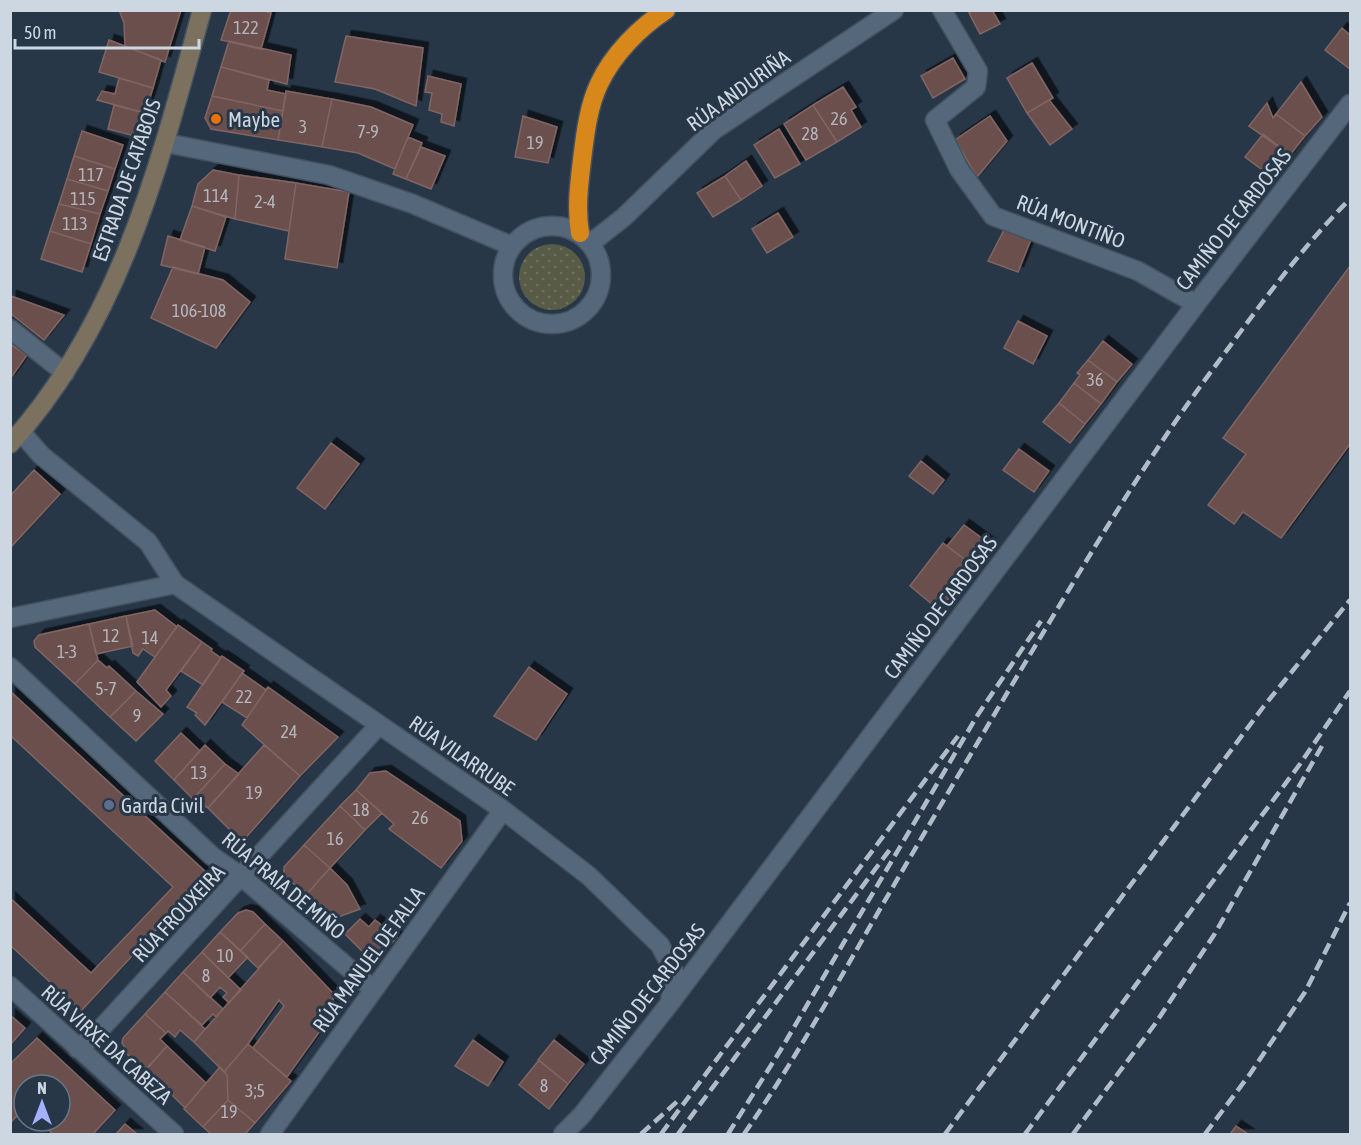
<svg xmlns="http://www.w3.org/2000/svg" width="1361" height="1145" font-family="'Asap Condensed',sans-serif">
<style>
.grass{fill:url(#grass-dots)}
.building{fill:#6a4f4d;stroke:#816563;stroke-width:1.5;filter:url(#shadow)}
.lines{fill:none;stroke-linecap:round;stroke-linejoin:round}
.street-casing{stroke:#445260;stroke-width:21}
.secondary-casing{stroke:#445260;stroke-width:21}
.highway-casing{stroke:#445260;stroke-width:21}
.street{stroke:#55677a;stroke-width:18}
.secondary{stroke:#7c715e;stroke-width:18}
.highway{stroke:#d8871b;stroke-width:18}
.rail{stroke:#b1bcc8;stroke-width:4.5;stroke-dasharray:12 6;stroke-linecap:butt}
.food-dot{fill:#e8710a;stroke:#273748;stroke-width:2}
.service-dot{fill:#5c6f8a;stroke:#273748;stroke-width:2}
.labels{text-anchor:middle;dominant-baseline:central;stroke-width:6;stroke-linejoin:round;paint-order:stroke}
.number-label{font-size:18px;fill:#b4b5bd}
.street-label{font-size:21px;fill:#cdd7e2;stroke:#273748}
.poi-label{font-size:21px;fill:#cdd7e2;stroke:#273748;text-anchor:start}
</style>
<defs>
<pattern id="grass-dots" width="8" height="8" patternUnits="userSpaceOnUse" patternTransform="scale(1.5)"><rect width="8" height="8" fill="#585c46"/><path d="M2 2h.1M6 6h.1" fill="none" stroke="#6f7360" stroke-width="1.8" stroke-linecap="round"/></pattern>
<filter id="shadow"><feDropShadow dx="5.5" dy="-5.5" stdDeviation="0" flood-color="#0009"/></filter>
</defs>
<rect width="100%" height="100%" fill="#273748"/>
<path class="grass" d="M519 277a33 33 0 1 1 66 0a33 33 0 1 1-66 0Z"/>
<path class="building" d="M119,10h62l-16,52 -40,-16 -1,-23z
M231,10h29l11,3 -10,36 -40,-9z
M973,10h19l8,14 -20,10 -11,-21z
M1342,28l8,7v34l-25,-19z
M346,36l77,12 -7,58 -41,-17 -40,-7z
M109,40l52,20 -8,28 -54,-16z
M229,41l62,14 -4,29 -66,-17z
M953,58l12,21 -32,19 -12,-22z
M1032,63l21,35 -26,15 -20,-35z
M221,67l48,13 -2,10 19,4 -3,17 -71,-15z
M428,76l33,8 -7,42 -13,-4 1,-8 -13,-4 3,-17 -7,-1z
M119,78l34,10 -8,25 -48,-13 5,-9 13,3z
M1301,82l21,35 -17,19 -29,-22z
M843,87l13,20 -5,3 10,17 -24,15 -24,-37z
M286,91l46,8 -10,48 -44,-7z
M212,96l71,15 -5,29 -67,-11 -6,-11z
M332,99l39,8 42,18 -18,44 -37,-16 -36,-6z
M1049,100l23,29 -22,16 -23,-32z
M1267,103l6,15 3,-4 29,22 -15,19 -41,-29z
M114,105l31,8 -6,24 -31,-8z
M813,105l24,37 -31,18 -22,-36z
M523,116l34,11 -9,36 -33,-6z
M990,116l17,25 -30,36 -22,-37z
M779,129l21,35 -25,14 -21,-33z
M82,131l41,14 -8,24 -41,-13z
M1263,134l27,21 -18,22 -27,-20z
M408,137l14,6 -16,36 -13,-5z
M421,147l24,9 -14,33 -25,-10z
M74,156l41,13 -7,22 -41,-12z
M746,161l16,25 -21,14 -16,-24z
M213,170l26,5 -4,44 -43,-13 6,-22z
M239,175l57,8 -7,48 -54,-12z
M725,176l16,24 -28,17 -16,-24z
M67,179l41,12 -8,23 -41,-10z
M296,183l53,9 -12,76 -52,-9z
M59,204l41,10 -9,30 -41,-13z
M192,206l34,11 -11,34 -35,-11z
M778,213l15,24 -26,16 -15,-24z
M1005,228l27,9 -14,35 -30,-11z
M50,231l41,13 -9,28 -41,-13z
M168,236l37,11 -7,27 -37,-9z
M1350,266v178l-69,94 -38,-26 -9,12 -26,-19 38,-51 -23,-16z
M173,267l50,13 27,22 -34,46 -65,-30z
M11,296l53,19 -20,25 -34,-27z
M1018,321l29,15 -14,28 -29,-16z
M1103,341l29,23 -15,18 -29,-22z
M10,344l17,11 -17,24z
M1088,360l29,22 -16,22 -27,-21 6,-8 -3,-2z
M1074,383l27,21 -16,20 -26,-21z
M1059,403l26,21 -15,19 -27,-21z
M331,443l28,21 -34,45 -28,-21z
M1019,449l30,22 -15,21 -31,-22z
M921,461l23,19 -11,14 -24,-18z
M34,470l26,24 -50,54v-52z
M964,525l27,20 -16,22 -28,-21z
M943,543l32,24 -36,43 -29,-24z
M155,610l22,17 -22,30 -12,-8 -5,7 -5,-3 -7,-37z
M126,616l7,30 -37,8 -7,-30z
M89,624l9,36 -23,24 -40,-37 -1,-6 5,-6z
M178,625l24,17 -36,48 5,6 -10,11 -24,-25z
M202,642l10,7 -1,2 10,7 -18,27 -22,-14z
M222,656l22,15 -39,54 -10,-10 2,-2 -10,-6z
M98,660l9,8 2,-2 27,25 -26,26 -35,-33z
M529,667l38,27 -31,46 -42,-24z
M242,673l24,17 -19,28 -25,-16z
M268,687l70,50 -38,39 -58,-51z
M10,691l198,183 -127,137 -71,-66v-47l81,75 82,-86 -163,-152z
M136,691l27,23 -27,27 -26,-24z
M181,733l19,18 -26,29 -19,-19z
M205,745l20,19 -32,35 -19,-19z
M264,745l36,31 -58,66 -34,-34z
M225,764l14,10 -31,34 -15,-9z
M386,771l74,50 2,20 -21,27 -52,-39 5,-5 -38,-34 14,-17z
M356,790l26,23 -17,17 -25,-24z
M340,806l25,24 -35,38 -26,-23z
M304,845l26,23 -24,27 -22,-20v-8z
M330,868l17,17 13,24 -27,10 -27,-24z
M246,910l7,2 12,12 -25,27 -20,-19 18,-19z
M360,919l9,8 6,-7 22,17 -15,17 -7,3 -9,-2 -21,-21z
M265,924l18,17 -25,27 -18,-17z
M220,932l28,25 -20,21 -26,-26z
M283,941l49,51 3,18 -48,67 -34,-29 31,-42 -5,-6 -31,44 -24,28 -30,-30z
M202,952l39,38 -12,13 -6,-6 4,-4 -7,-6 -10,11 -27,-26z
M183,972l40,37 -7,8 -3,-3 -11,11 -37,-33z
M165,992l40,37 -11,13 -14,-12 -5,7 -7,-6 -2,2 -21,-19z
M145,1014l21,19 -6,6 7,7 -22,25 -19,-18 1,-2 -5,-8 1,-5z
M10,1015l15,13 -15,17z
M37,1038l78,72 -22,24h-40l-14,-13h21v-36h-36v24l-14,14v-59z
M473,1040l30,22 -15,24 -33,-20z
M554,1040l30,24 -16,20 -30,-24z
M248,1044l43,37 -36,42 -27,-23 -1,-25 -3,-3z
M167,1046l39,37 -21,25 -39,-39z
M539,1060l29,24 -19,25 -30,-24z
M220,1067l7,8 1,25 -25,27 -19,-18z
M228,1100l27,23 -10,11h-34l-8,-7z
M125,1124l12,10h-21z
M1236,1126l12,8h-18z"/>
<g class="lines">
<defs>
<path id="street" d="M942,10l36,61 -2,16 -41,33 24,49 34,47 145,55 58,33
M166,143l163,32 84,29 99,42
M503 275a49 49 0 1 1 98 0a49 49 0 1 1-98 0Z
M591,243l33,-26 90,-87 180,-120
M10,329l55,44
M21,432l20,23 107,87 27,42 328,226 86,66 71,69 14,27 -4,29
M10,618l165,-34
M10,667l202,189 30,21 131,112
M10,986l164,148
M78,1049l19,-16 282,-308
M270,1134l233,-324
M563,1134l19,-19 88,-112 526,-699 154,-200"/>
<path id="secondary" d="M10,444c110,-121 150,-281 192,-434"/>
<path id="highway" d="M580,233c-4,-25 -1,-48 2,-73 3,-24 6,-53 17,-76 14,-30 40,-56 67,-74"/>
</defs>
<use href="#street" class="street-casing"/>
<use href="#secondary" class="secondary-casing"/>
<use href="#highway" class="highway-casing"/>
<use href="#street" class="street"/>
<use href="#secondary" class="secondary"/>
<use href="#highway" class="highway"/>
<path class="rail" d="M641,1134l39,-35
M661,1134l297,-398
M678,1134l213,-286
M728,1134l52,-83 197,-335 64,-95
M744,1134c50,-72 92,-149 136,-225 53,-91 106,-181 160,-271 55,-92 109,-183 173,-269 43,-58 86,-119 137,-170
M945,1134l319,-428 86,-106
M1025,1134l275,-370 50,-73
M1073,1134l82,-110 59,-89 108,-189
M1205,1134l45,-60 55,-82 45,-89"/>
</g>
<circle class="food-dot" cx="216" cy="119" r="6"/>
<circle class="service-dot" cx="109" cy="805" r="6"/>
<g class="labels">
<g class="number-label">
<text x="246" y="27">122</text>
<text x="839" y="118">26</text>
<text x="303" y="126">3</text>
<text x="368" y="131">7-9</text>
<text x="810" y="133">28</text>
<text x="535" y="142">19</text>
<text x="91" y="174">117</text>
<text x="216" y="195">114</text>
<text x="83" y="198">115</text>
<text x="265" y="201">2-4</text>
<text x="75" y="223">113</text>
<text x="199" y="310">106-108</text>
<text x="1095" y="379">36</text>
<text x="111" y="635">12</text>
<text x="150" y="637">14</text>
<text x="67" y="651">1-3</text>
<text x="106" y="688">5-7</text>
<text x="244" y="696">22</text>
<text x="137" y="715">9</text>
<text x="289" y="731">24</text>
<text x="199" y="772">13</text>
<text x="254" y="792">19</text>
<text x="361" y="809">18</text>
<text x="420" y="817">26</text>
<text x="335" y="838">16</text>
<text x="225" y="955">10</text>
<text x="206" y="975">8</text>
<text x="544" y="1085">8</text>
<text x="255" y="1090">3;5</text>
<text x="229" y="1111">19</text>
</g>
<g class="street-label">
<text transform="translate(738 90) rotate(-36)">RÚA ANDURIÑA</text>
<text transform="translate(126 180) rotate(-71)">ESTRADA DE CATABOIS</text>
<text transform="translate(1233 219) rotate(-52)">CAMIÑO DE CARDOSAS</text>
<text transform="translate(1071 221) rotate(21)">RÚA MONTIÑO</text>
<text transform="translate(940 607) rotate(-53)">CAMIÑO DE CARDOSAS</text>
<text transform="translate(462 755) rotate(35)">RÚA VILARRUBE</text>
<text transform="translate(284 885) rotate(40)">RÚA PRAIA DE MIÑO</text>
<text transform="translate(178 913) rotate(-47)">RÚA FROUXEIRA</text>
<text transform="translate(368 959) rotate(-54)">RÚA MANUEL DE FALLA</text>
<text transform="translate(647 994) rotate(-52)">CAMIÑO DE CARDOSAS</text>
<text transform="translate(107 1044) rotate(42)">RÚA VIRXE DA CABEZA</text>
</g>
<g class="poi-label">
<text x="228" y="119">Maybe</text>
<text x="121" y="805">Garda Civil</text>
</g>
</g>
<rect width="1361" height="1145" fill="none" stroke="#cdd7e2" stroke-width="24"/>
<g transform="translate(42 1103)"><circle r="28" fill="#273748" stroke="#697786" stroke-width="1.5"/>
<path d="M0-4.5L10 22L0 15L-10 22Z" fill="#a4b1fc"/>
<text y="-9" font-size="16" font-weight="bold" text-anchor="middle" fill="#cdd7e2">N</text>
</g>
<path d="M15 39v9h184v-9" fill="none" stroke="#cdd7e2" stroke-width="3"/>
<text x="24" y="39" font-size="18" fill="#cdd7e2" stroke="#273748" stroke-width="4.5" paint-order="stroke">50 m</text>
</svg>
